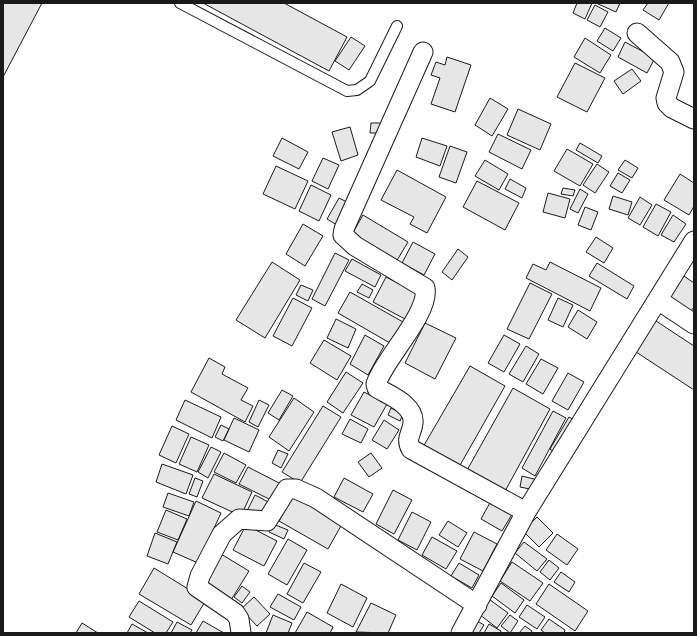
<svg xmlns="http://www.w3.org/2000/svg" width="697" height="636" font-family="Merriweather,serif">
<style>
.building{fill:#e6e6e6;stroke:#1a1a1a}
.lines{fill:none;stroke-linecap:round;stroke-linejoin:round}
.service-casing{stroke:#1a1a1a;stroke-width:12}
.minor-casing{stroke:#1a1a1a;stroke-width:21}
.service{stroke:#fff;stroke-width:10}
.minor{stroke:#fff;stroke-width:19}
</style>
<rect width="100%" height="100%" fill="#fff"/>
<path class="building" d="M3,3h39l-39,74z
M203,3h81l63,34 -18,34z
M577,3h15l-7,16 -12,-6z
M596,3h24l-4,9z
M648,3h21l-10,17 -16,-10z
M595,5l13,7 -8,15 -13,-7z
M605,28l16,10 -8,13 -16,-10z
M351,37l14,9 -16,24 -14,-9z
M585,38l26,17 -11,18 -26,-16z
M625,42l30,16 -8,15 -29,-16z
M447,57l24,8 -16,47 -24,-8 9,-26 -9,-3 5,-13 9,3z
M575,63l30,15 -18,34 -30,-15z
M632,69l9,12 -18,13 -9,-13z
M490,98l18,11 -16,27 -17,-11z
M518,109l33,15 -11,26 -33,-15z
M371,123h11v10h-12z
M350,127l8,28 -17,6 -9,-29z
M498,134l33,16 -9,19 -33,-17z
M282,138l26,14 -9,17 -26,-13z
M422,138l25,8 -7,20 -24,-9z
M580,143l22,13 -4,7 -22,-13z
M450,146l17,6 -11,31 -17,-6z
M567,149l26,15 -13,22 -26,-15z
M323,158l16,7 -11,24 -16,-8z
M485,160l23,14 -9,16 -24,-14z
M625,160l13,8 -6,10 -14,-8z
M597,164l12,8 -14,21 -12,-8z
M276,166l32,15 -13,28 -32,-15z
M397,170l49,27 -19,36 -17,-9 4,-7 -33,-17z
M618,173l12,7 -8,13 -12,-7z
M680,174l14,9v23l-5,9 -25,-15z
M510,179l16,9 -4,10 -17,-9z
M477,181l42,22 -14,27 -42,-23z
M311,185l20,10 -12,26 -20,-10z
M563,188l12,2 -2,6 -12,-2z
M580,189l8,5 -10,19 -8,-4z
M548,193l22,6 -5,19 -22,-6z
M613,196l19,6 -4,13 -19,-6z
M640,197l12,8 -12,20 -12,-7z
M339,198l10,5 -12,22 -10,-6z
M656,204l15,8 -13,24 -15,-9z
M585,207l13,5 -7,18 -13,-5z
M363,215l45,27 -12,20 -45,-26z
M673,215l13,9 -12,18 -13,-7z
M303,224l20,12 -18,30 -19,-12z
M596,237l17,11 -9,15 -18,-11z
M413,242l22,12 -11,21 -22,-12z
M458,249l10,8 -16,23 -10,-8z
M335,253l14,7 -24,46 -13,-7z
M352,259l29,16 -6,12 -30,-16z
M272,262l28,18 -35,58 -29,-18z
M550,262l51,26 -11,23 -64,-33 7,-14 13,6z
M597,263l37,23 -7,13 -38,-23z
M681,274l13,9v24l-6,8 -24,-16z
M386,277l33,17 -14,25 -32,-17z
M530,283l22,11 -23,45 -22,-10z
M362,284l11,6 -4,8 -12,-6z
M301,285l12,5 -5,11 -12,-6z
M350,292l53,30 -13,21 -52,-30z
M293,298l19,10 -20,38 -19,-10z
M558,298l15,7 -10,22 -15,-7z
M578,310l19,12 -10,17 -19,-12z
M650,317l44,29v44l-64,-42z
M336,319l20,10 -8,19 -21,-10z
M425,323l31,15 -21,41 -30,-16z
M365,335l19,11 -16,29 -18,-11z
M504,335l16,9 -16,28 -16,-9z
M324,340l27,16 -14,24 -27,-17z
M526,346l13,8 -16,28 -14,-8z
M209,358l16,9 -3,7 26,14 -7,12 12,6 -8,16 -54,-30z
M541,359l17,9 -15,26 -17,-10z
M470,366l35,20 -46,81 -36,-20z
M346,372l17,11 -20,30 -16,-11z
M568,373l16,9 -16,28 -16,-9z
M513,388l37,21 -46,84 -38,-21z
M282,390l11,6 -14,24 -11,-7z
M364,392l23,12 -13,23 -23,-12z
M294,398l20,14 -25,39 -20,-14z
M185,400l36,17 -9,21 -36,-18z
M259,400l10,5 -11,22 -9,-5z
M323,406l18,11 -41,66 -18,-11z
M391,408l12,6 -3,7 -12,-6z
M553,411l13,7 -31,58 -13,-8z
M569,417l5,3 -19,33 -5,-4z
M234,418l25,12 -10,22 -25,-12z
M350,419l18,10 -7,14 -19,-9z
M384,420l15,10 -12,19 -15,-9z
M221,425l8,4 -6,12 -8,-4z
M172,426l17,8 -13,29 -17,-8z
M191,437l18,8 -12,27 -18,-8z
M211,447l10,5 -13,26 -10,-6z
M278,450l10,4 -7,14 -9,-5z
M224,453l22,12 -10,18 -22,-11z
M371,453l11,15 -13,9 -11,-15z
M162,464l31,11 -7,19 -30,-12z
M248,467l33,17 -8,17 -34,-17z
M214,474l38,18 -11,24 -39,-18z
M522,476l16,4 -3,10 -15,-3z
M195,478l8,3 -6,16 -8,-3z
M344,478l29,16 -10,18 -29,-15z
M393,490l19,10 -18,34 -18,-10z
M168,493l26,9 -5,14 -26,-9z
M255,495l17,9 -8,16 -17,-9z
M293,496l49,28 -14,25 -49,-28z
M492,499l22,12 -12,20 -21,-12z
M196,501l25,12 -23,50 -25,-11z
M166,510l21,9 -9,21 -21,-8z
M412,512l19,10 -14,28 -19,-10z
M537,517l16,16 -14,14 -16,-16z
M448,521l19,12 -9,14 -19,-12z
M273,524l15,6 -4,9 -15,-7z
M246,525l31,16 -13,25 -31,-16z
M474,532l23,12 -14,27 -23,-12z
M155,533l22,9 -9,22 -21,-8z
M557,534l21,15 -11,16 -21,-15z
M432,537l25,14 -11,18 -24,-14z
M288,539l19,11 -20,35 -19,-11z
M524,542l23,17 -10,12 -22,-18z
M221,554l28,17 -18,29 -28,-18z
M549,560l10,8 -9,12 -10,-8z
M512,562l31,21 -13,18 -30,-20z
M304,563l17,9 -18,31 -16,-9z
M459,563l20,12 -7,13 -21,-12z
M154,568l52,32 -15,25 -52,-31z
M561,572l14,10 -6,10 -15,-10z
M501,583l23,17 -9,13 -23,-17z
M341,584l26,14 -14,29 -26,-14z
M549,584l39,27 -13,20 -39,-27z
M242,586l8,6 -8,11 -8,-6z
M278,594l23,13 -7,13 -24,-13z
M254,597l16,17 -13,12 -16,-17z
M486,597l22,16 -11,15 -22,-17z
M139,601l34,21 -7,11h-11l-26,-16z
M371,603l25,12 -8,18 -32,-1z
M527,605l18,12 -8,12 -18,-12z
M307,612l26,15 -3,6h-35z
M273,615l19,8 -4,10h-22z
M510,615l8,6 -8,12 -9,-7z
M474,619l10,6 -5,8h-15z
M549,619l16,11 -1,3h-19l-4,-3z
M203,621l21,12h-28z
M177,622l15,8 -2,3h-19z
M82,623l16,10h-22z
M132,624l16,9h-21z
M489,624l12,7 -1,2h-16z
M525,626l7,5 -1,2h-12z"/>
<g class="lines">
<defs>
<path id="service" d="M180,3l167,88 10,-1 13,-9 27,-55"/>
<path id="minor" d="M637,33l33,29 4,10 -8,26 1,5 5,5 22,11
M423,52l-79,177 -1,6 12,11 70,42c5,25 -41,71 -49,96l1,4c12,7 38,17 36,35 -1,11 -8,15 -2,26l115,63
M658,300l36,24
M241,633l-2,-14 -4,-6 -38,-26 3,-11 22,-42 17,-15 28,2 20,-32h9l20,9 161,107
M461,633l65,-121 168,-271"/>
</defs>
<use href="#service" class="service-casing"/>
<use href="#minor" class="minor-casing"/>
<use href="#service" class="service"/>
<use href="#minor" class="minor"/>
</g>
<rect width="697" height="636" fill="none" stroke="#1a1a1a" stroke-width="8"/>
</svg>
